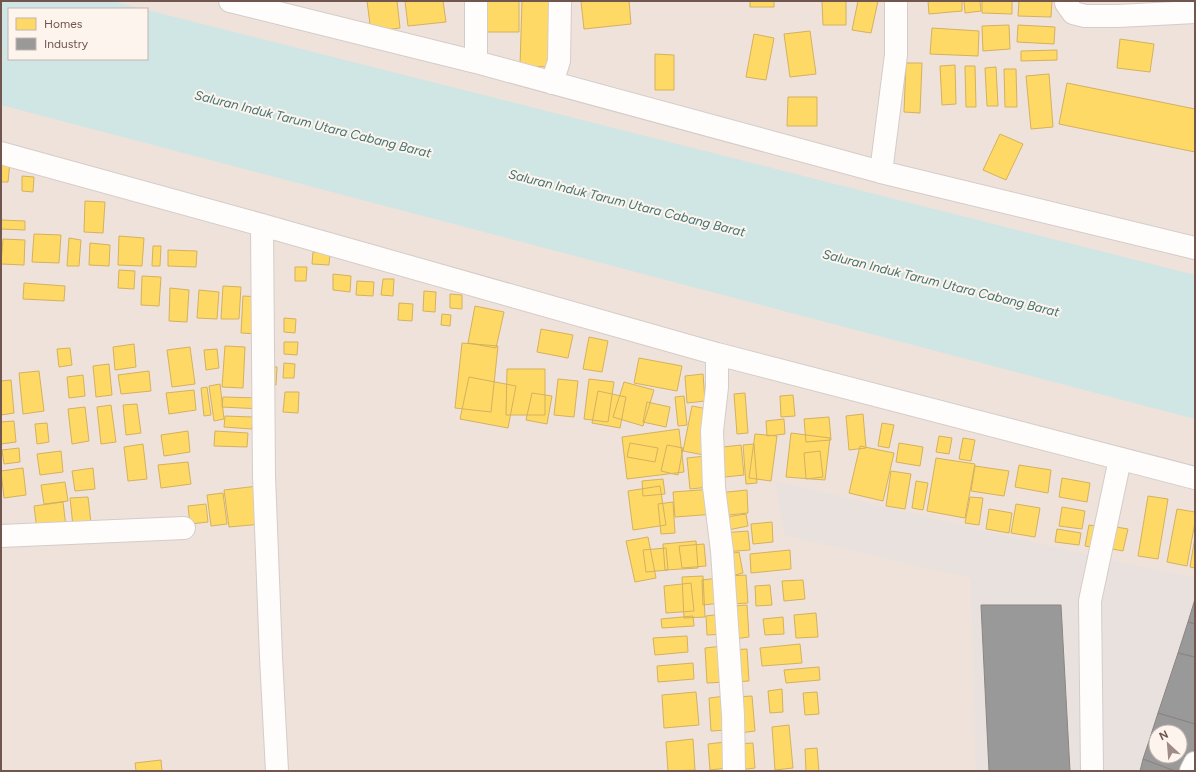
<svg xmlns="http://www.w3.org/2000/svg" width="1196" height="772" font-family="Figtree,sans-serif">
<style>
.residential{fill:#eee2da;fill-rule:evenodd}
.industrial{fill:#e8e1dd}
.water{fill:#cfe6e4}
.homes{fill:#ffd966;stroke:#d4b15f}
.industry{fill:#999;stroke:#8d8583}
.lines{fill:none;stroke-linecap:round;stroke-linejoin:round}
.minor-casing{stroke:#d4ccc9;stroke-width:24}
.minor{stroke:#fefdfc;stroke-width:22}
.labels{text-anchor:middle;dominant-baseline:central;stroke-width:4;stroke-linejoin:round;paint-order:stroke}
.water-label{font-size:13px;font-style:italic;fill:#447474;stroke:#fdf4ed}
</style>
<rect width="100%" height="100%" fill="#f6f1ec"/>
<path class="residential" d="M1,1h1194v770h-1194zM9,9h138v50h-138zM1156,732h24v24h-24z"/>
<path class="industrial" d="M775,481l324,77 96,20v21l-55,172h-164l-5,-193 -186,-43z"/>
<path class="water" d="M1,1h111l32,8h-135v50h138v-49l1048,265v144l-1194,-314z"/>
<path class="homes" d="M367,1h30l3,27 -29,4z
M405,1h38l3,21 -38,4z
M481,1h38v31h-38z
M522,1h33l-1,66 -34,-1z
M581,1h48l2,23 -47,5z
M750,1h24v6h-24z
M822,1h24v24h-23z
M858,1h20l-7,32 -19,-3z
M928,1h34v10l-33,3z
M964,1h16l1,10 -16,2z
M982,1h30v13l-30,-1z
M1019,1h33l-1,16 -33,-1z
M1009,25l1,24 -27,2 -1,-25z
M1018,25l37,2 -1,17 -37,-2z
M932,28l47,3 -1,25 -48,-2z
M810,31l6,43 -26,3 -6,-43z
M754,34l20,4 -8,42 -20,-3z
M1120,39l34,5 -4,28 -33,-4z
M1057,50v10l-36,1v-10z
M655,54l19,1v35h-19z
M906,63h16l-2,50 -16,-1z
M955,65l1,39 -14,1 -2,-39z
M965,66h10l1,41h-10z
M996,67l2,39h-11l-2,-38z
M1004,69h12l1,38h-12z
M1049,74l4,53 -22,2 -5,-53z
M1067,83l128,26v43l-136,-28z
M788,97h29v29h-30z
M1000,134l23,10 -17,36 -23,-10z
M1,162h9l-2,20h-7z
M22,176l12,1 -1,15 -11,-1z
M85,201l20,1 -2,31 -19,-1z
M1,220l24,1v9l-24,-1z
M34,234l27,1 -2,28 -27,-1z
M119,236l25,2 -2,28 -24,-1z
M69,238l12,2 -2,26h-12z
M3,239l22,1 -1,25 -23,-1z
M90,243l20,2 -1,21 -20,-1z
M153,246h8l-1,20h-8z
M168,250l29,1 -1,16 -28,-1z
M313,252l17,1 -1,12 -17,-1z
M295,267h12l-1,14h-11z
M119,270l16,1 -1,18 -16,-1z
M333,274l18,2 -1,16 -17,-2z
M142,276l19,1 -2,29 -18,-1z
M383,279h11l-1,17 -12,-1z
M357,281l17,1 -1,14 -17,-1z
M24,283l41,3 -1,15 -41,-2z
M223,286l18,1 -2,32h-18z
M170,288l19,2 -2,32 -18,-1z
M199,290l20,2 -2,27 -20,-1z
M424,291l12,1 -1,20 -12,-1z
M450,294l12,1v14l-12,-1z
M243,296l17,1 -2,37 -17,-1z
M399,303l14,1 -1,17 -14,-1z
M475,306l29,6 -8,36 -28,-5z
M442,314l9,1 -1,11 -9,-1z
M284,318l12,1 -1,14 -11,-1z
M541,329l32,6 -5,23 -31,-6z
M589,337l19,4 -6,31 -19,-3z
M284,342h14l-1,13 -13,-1z
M462,343l36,3 -7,66 -36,-4z
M134,344l2,23 -21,3 -2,-23z
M225,346l20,1 -2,41 -21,-1z
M190,347l5,37 -23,3 -5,-37z
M70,348l2,17 -13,2 -2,-18z
M217,349l2,19 -13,2 -2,-20z
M639,358l43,8 -5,25 -43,-8z
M284,363l11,1 -1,14h-11z
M109,364l3,31 -16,2 -3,-31z
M268,366l9,1 -1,18 -9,-1z
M507,369h38v46h-39z
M39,371l5,40 -21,3 -4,-41z
M149,371l2,20 -30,3 -3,-19z
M703,374l2,27 -18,2 -2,-27z
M83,375l2,21 -16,2 -2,-21z
M469,377l47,9 -8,42 -48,-9z
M558,379l20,2 -4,36 -20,-2z
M589,379l25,3 -6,40 -24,-3z
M11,380l3,33 -13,2v-34z
M624,382l30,8 -11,36 -30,-9z
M220,384l4,35 -10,2 -5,-35z
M207,387l4,28 -7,1 -3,-28z
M194,390l2,20 -27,4 -3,-21z
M598,391l28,6 -6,31 -28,-5z
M285,392h14l-1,21 -15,-1z
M532,393l20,3 -5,28 -21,-4z
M745,393l3,40 -11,1 -3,-40z
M793,395l2,21 -14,1 -1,-21z
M684,396l3,29 -9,1 -3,-29z
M223,397l38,1v11l-39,-2z
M647,402l23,5 -4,20 -23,-5z
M137,404l4,29 -15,2 -3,-30z
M111,405l5,37 -15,2 -4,-37z
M692,406l21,4 -9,45 -21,-4z
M85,407l4,34 -17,3 -4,-35z
M863,414l3,34 -17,2 -3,-34z
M225,416l28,1 -1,12 -28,-2z
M829,417l2,23 -25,2 -2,-23z
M784,419l1,15 -18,2 -1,-15z
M14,421l2,21 -15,2v-22z
M47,423l2,19 -12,2 -2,-20z
M882,423l12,2 -5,23 -11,-2z
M679,429l5,43 -57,7 -5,-42z
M188,431l2,21 -26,4 -3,-21z
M215,431l33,2 -1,14 -33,-1z
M791,433l39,5 -5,42 -39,-3z
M755,434l22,2 -6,45 -22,-3z
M939,436l13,2 -3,16 -13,-2z
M963,438l12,2 -4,21 -12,-2z
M630,443l28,5 -3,14 -28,-5z
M899,443l24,4 -3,19 -24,-4z
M143,444l4,35 -19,2 -4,-34z
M754,444l3,39 -11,1 -3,-39z
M667,445l16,3 -5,27 -17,-4z
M741,445l3,30 -19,2 -2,-30z
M860,446l34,7 -11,48 -34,-8z
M19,448l1,14 -16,2 -2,-14z
M61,451l2,21 -23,3 -3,-21z
M820,451l3,26 -17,2 -2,-26z
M706,456l3,31 -19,2 -3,-31z
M936,458l39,6 -10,54 -38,-7z
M188,462l3,22 -30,4 -3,-23z
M1019,465l32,5 -3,23 -33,-6z
M975,466l34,5 -5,25 -33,-5z
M23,468l3,27 -22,3 -3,-27z
M93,468l2,21 -20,2 -3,-20z
M891,471l20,3 -6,35 -19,-3z
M1062,478l28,5 -3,19 -28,-5z
M663,479l2,15 -22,2 -1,-15z
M916,481l12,2 -5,27 -11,-2z
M65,482l3,19 -24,3 -3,-19z
M258,486l4,38 -33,3 -5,-37z
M660,486l6,39 -33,5 -5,-39z
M713,489l2,25 -40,3 -2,-25z
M747,490l1,23 -29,3 -1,-23z
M223,493l4,31 -16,2 -4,-31z
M1148,496l20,3 -10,60 -20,-3z
M88,497l3,26 -18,3 -3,-28z
M970,497l13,1 -4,27 -14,-2z
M63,502l3,25 -29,3 -3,-24z
M673,502l2,31 -14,1 -3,-30z
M206,504l2,18 -18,2 -2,-18z
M1016,504l24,4 -5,29 -24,-4z
M1062,507l23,4 -3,18 -23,-3z
M989,509l23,4 -3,20 -23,-4z
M1177,509l18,3v10l-8,44 -20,-4z
M746,514l2,12 -25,5 -3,-13z
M772,522l1,20 -20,2 -2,-20z
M1089,525l12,2 -4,21 -12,-2z
M1116,527l12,2 -5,22 -11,-2z
M1057,529l24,4 -2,12 -24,-3z
M748,531l2,19 -27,2 -1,-19z
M648,537l8,41 -21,4 -9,-41z
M1195,537v31l-5,-1z
M696,541l2,27 -33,2 -2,-26z
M704,544l2,22 -24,2 -3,-22z
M666,548l2,22 -22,2 -3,-22z
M790,550l1,19 -40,4 -1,-19z
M739,552l4,21 -16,4 -4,-22z
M746,575l2,28 -17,1 -2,-28z
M703,576l2,41 -21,1 -2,-41z
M719,578l2,25 -18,2 -1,-25z
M803,580l2,19 -21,2 -2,-20z
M691,583l3,28 -28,2 -2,-27z
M770,585l2,20 -16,1 -1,-20z
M747,605l2,32 -15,2 -2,-33z
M816,613l2,24 -22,1 -2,-23z
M722,614l2,20 -17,1 -1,-19z
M693,616l1,10 -32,2 -1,-9z
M783,617l1,17 -19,1 -2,-16z
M687,636l1,16 -33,3 -2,-17z
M800,644l2,19 -40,3 -2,-18z
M723,646l3,36 -19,1 -2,-35z
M747,649l2,32 -16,1 -3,-32z
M693,663l1,16 -36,3 -1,-16z
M819,667l1,13 -34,3 -2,-13z
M782,689l1,23 -13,1 -2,-22z
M696,692l3,33 -35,3 -2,-33z
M817,692l2,22 -14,1 -2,-22z
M726,696l2,34 -17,1 -2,-33z
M752,696l3,35 -15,2 -4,-36z
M789,725l4,43 -18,2 -3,-43z
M693,739l2,31 -27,1 -2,-29z
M725,742l2,26 -17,2 -2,-26z
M753,743l2,25 -16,2 -3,-26z
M817,748l2,23h-13l-1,-22z
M161,760l1,11h-26l-1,-8z"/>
<path class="industry" d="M1195,599v25l-7,-2z
M981,605h80l9,166h-81z
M1188,622l7,2v33l-17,-4z
M1178,653l17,4v67l-37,-11z
M1158,713l37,11v25l-4,9 -11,-4v-22h-24v15l-8,-3z
M1148,744l8,3v9h24v-2l11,4 -6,13h-10l-32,-12z
M1143,759l32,12h-35z"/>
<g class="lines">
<defs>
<path id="minor" d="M230,1l246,61 405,110 314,76
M1066,1v2l7,10 12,3h33l77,-4
M476,62v-61
M552,83l7,-22 1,-60
M1,153l261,72 455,129 478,124
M881,172l15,-117v-54
M262,225l2,251 7,181 6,114
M717,354v33l-5,44 2,56 8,64 11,164 1,56
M1,536l183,-8
M1092,771l-2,-170 30,-142
M1191,771l4,-8"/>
</defs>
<use href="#minor" class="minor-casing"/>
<use href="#minor" class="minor"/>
</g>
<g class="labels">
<g class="water-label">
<text transform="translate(313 124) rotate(14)">Saluran Induk Tarum Utara Cabang Barat</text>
<text transform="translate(627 203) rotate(14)">Saluran Induk Tarum Utara Cabang Barat</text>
<text transform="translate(941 283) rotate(14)">Saluran Induk Tarum Utara Cabang Barat</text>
</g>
</g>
<rect width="1196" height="772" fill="none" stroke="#71554f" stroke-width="4"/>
<rect x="8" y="8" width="140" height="52" fill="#fdf4ed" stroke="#c5b4ae"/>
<rect x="16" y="18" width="20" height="12" fill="#ffd966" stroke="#c5b4ae"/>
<text x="44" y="28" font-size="12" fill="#71554f">Homes</text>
<rect x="16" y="38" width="20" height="12" fill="#999999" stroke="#c5b4ae"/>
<text x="44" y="48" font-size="12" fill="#71554f">Industry</text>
<g transform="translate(1168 744) rotate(334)"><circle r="19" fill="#fdf4ed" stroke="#c5b4ae"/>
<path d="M0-3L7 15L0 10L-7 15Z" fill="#a08c86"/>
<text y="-6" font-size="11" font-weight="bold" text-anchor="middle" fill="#71554f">N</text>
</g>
</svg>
